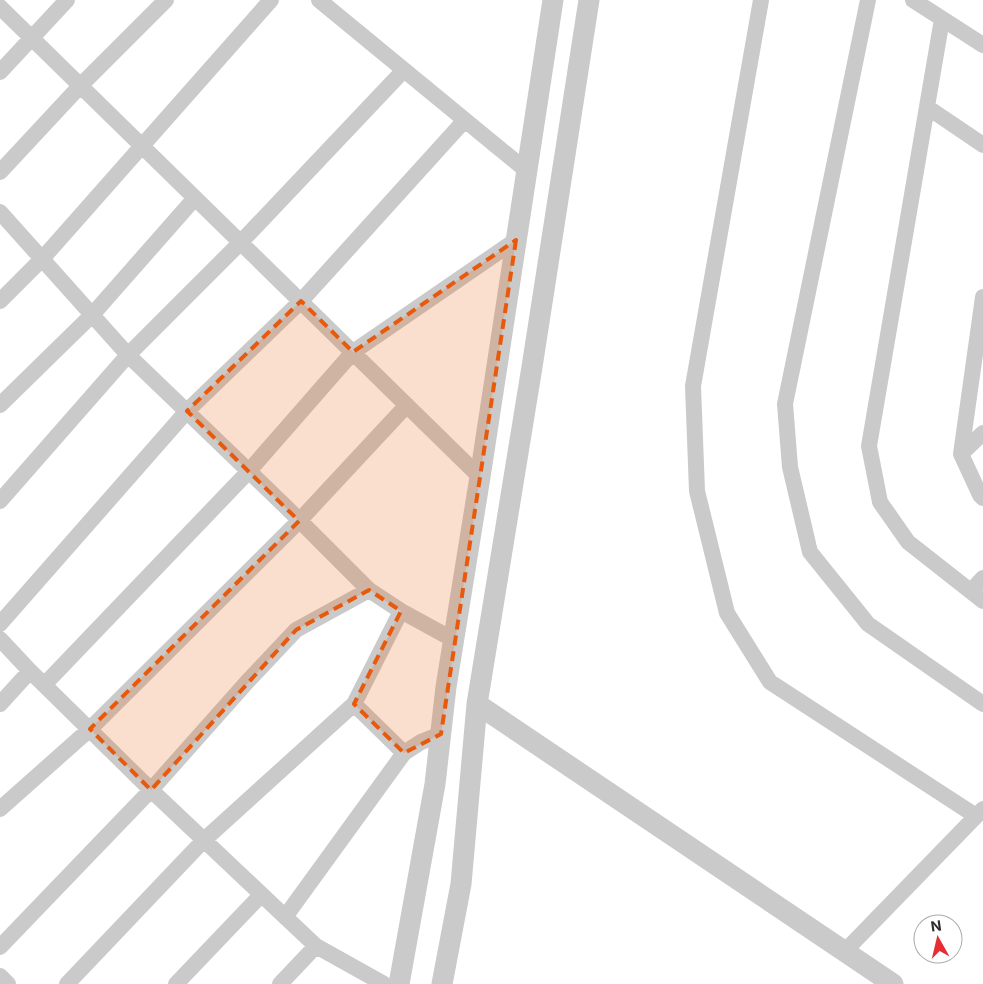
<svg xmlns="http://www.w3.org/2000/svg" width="983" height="984" font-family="Inter,sans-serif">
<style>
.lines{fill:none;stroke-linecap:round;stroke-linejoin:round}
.minor{stroke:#cacaca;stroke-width:16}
.tertiary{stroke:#cacaca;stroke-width:21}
.marked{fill:#e8590c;fill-opacity:0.2;stroke:#e8590c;stroke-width:4;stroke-dasharray:10 6;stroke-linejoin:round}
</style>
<rect width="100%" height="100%" fill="#fff"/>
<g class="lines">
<path class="minor" d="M319,0l208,171
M761,0l-68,386 4,105 30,122 43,69 206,134
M868,0l-83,404 5,63 20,85 58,72 115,80
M913,0l70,45
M0,7l480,470
M942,19l-73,427 11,56 28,40 75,59
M0,72l67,-72
M927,107l56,38
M0,172l81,-87 85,-85
M0,212l128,143 158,152 83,83 32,21 53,29
M983,297l-22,157 19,41 3,3
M0,301l42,-42 229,-259
M0,405l92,-90 103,-117
M961,454l22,-21
M0,501l128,-146 113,-113 163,-172
M971,591l12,-13
M0,624l187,-213 114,-110 164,-181
M0,639l30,32 121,119 165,156 68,38
M44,685l205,-214 104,-119 163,-112
M0,704l30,-33
M354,704l50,49
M0,809l90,-80 209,-208 108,-116
M285,917l119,-164 17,-11 20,-8
M0,947l151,-157 96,-108 49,-52 73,-40
M845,951l138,-142
M0,976l8,8
M67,984l137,-144 150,-136 47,-93
M176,984l85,-89
M280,984l36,-38"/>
<path class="tertiary" d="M477,704l416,280
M399,984l36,-200 11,-97 34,-210 73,-477
M442,984l19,-100 16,-180 55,-337 57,-367"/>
</g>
<path class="marked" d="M516,240l-75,494 -37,19 -50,-49 47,-93 -32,-21 -73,40 -145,160 -61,-61 209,-208 -112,-110 114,-110 52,51z"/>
<g transform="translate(938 939) rotate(352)"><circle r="24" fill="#ffffff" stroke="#ababab"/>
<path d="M0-4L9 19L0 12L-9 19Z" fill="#e62d34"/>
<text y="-8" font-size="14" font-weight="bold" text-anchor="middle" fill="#2d2d2d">N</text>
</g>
</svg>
